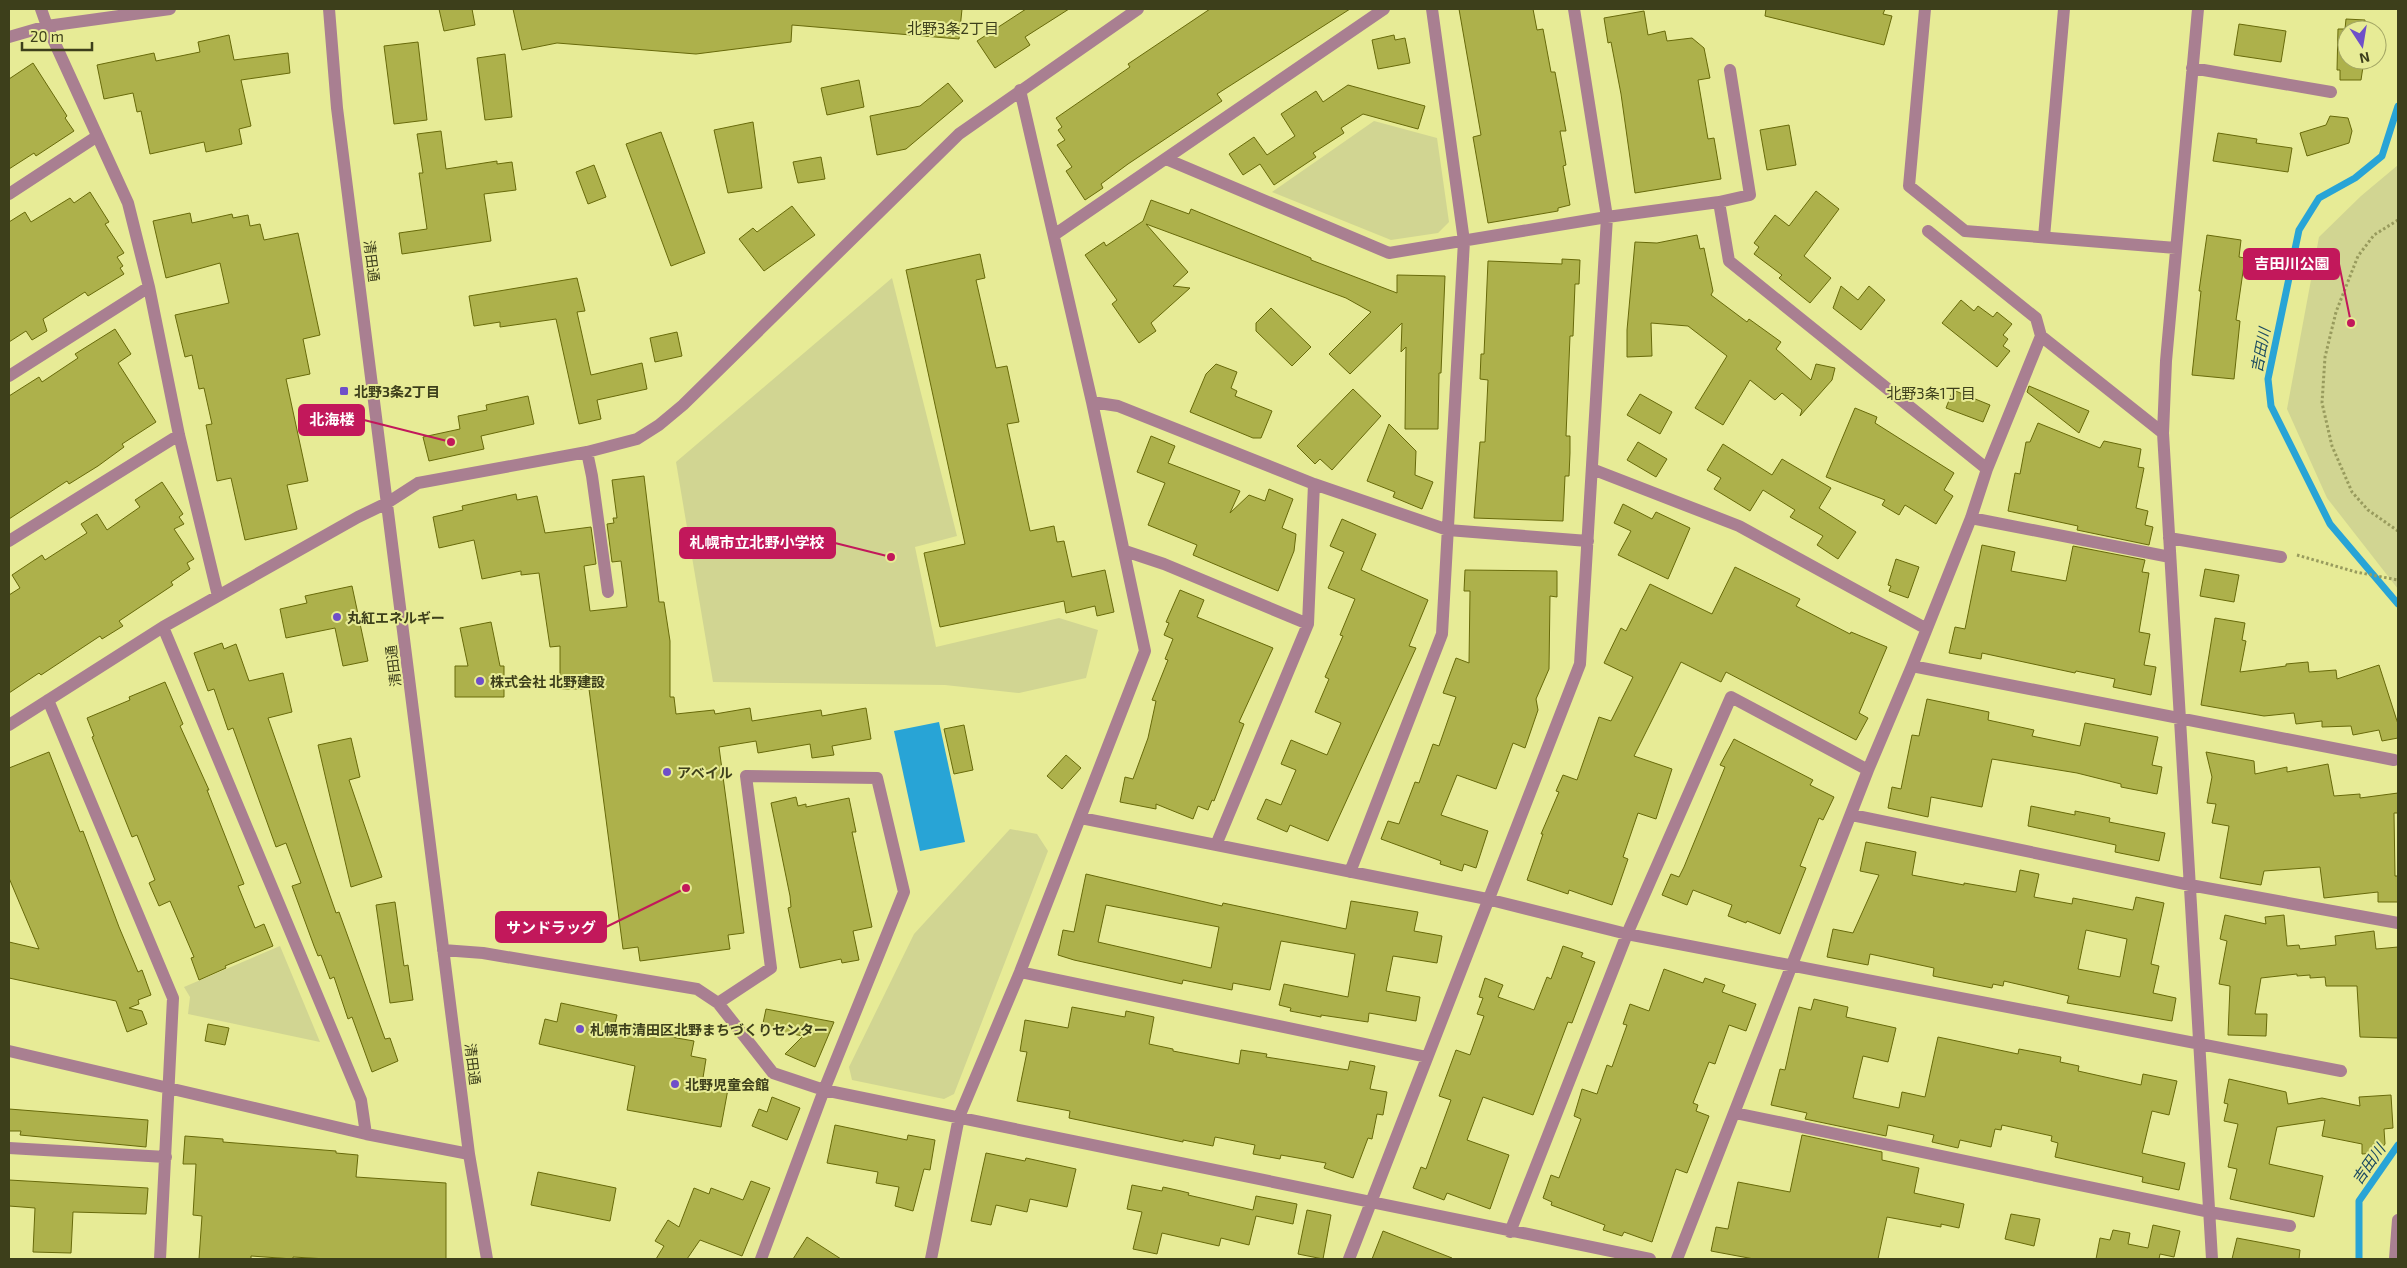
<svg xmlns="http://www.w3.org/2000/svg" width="2407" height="1268" font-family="'Exo 2','Noto Sans JP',sans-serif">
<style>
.green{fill:#d1d592}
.water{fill:#28a4d6}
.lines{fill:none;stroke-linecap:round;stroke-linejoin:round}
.stream{stroke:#28a4d6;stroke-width:7}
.building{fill:#adb14b;stroke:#686a0a;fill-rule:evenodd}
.path{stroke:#989b5d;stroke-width:3;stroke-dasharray:2.5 2.5;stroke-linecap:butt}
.minor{stroke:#a97f91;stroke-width:12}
.poi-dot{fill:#6f4fc9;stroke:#e7eb96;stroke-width:2}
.labels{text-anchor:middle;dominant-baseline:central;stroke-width:4;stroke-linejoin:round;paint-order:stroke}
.street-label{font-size:14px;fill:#3d3f1b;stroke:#e7eb96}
.poi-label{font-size:14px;font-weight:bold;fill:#3d3f1b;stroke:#e7eb96;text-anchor:start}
.neighbourhood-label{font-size:15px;fill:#3d3f1b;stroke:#e7eb96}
.water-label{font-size:15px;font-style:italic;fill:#1b4a60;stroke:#e7eb96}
.leader{fill:none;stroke:#c2185b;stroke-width:2}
.callout-dot{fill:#c2185b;stroke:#e7eb96;stroke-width:2}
.callout{fill:#c2185b;stroke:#c2185b;stroke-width:2}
.callout-label{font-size:15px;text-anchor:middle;font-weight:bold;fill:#fff}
</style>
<rect width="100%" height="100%" fill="#e7eb96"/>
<path class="green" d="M1374,121l63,17 12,84 -11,11 -47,7 -119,-48z
M2398,165v424l-71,-91 -40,-89 32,-172 42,-41z
M892,278l65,258 -42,11 21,100 123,-29 39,12 -12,48 -67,15 -74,-8 -232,-3 -37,-220z
M1010,829l27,5 11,17 -94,243 -10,5 -92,-19 -3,-13 65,-133z
M280,946l40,96 -132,-28 2,-17 -6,-10z"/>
<path class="water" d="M939,722l26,120 -45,9 -26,-120z"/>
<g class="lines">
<path class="stream" d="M2398,106l-16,50 -27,22 -36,20 -20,32 -31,149 3,27 59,118 68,80
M2359,1259v-58l39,-56"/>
</g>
<path class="building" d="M439,9h33l3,16 -31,6z
M513,9h449l-3,30 -167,-14 -1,17 -95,12 -139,-11 -35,7z
M1026,9h43l-44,28 5,8 -35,23 -18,-27z
M1210,9h140l-133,85 5,7 -94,63 -27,20 2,4 -18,12 -19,-29 6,-4 -15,-22 8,-5 -7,-10 4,-3 -6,-9 74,-51 -2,-3z
M1459,9h74l4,21 6,-1 8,43h4l11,59h-6l6,34 -3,1 7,39 -12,3v3l-70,12 -15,-86 8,-2z
M1766,9h119l-2,5 9,2 -8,29 -119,-29z
M1644,11l4,24 17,-4 2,10 25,-3 12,10 6,30 -12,2 10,59 6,-1 7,41 -86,14 -14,-99 -10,-52 -3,1 -4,-25z
M2346,19l19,1v10h-18v30h17l-3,20h-21v-10h-3l1,-41h7z
M2239,24l47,7 -5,31 -47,-7z
M229,35l5,25 54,-7 2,20 -49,7 10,46 -12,3 3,15 -36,8 -2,-10 -54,12 -9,-43 -4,1 -4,-19 -29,6 -7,-34 57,-12 2,8 44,-9 -2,-10z
M1394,35l1,5 10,-2 5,25 -32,6 -6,-29z
M418,42l9,78 -33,4 -10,-78z
M505,54l7,63 -27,3 -8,-62z
M33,63l34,53 -2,2 9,13 -38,25 -2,-3 -25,16v-90z
M859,80l5,27 -37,8 -6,-27z
M948,83l15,18 -57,48 -29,6 -7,-39 50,-10z
M1348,85l77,21 -7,23 -55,-15 -22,14 3,5 -31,20 3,4 -42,28 -14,-21 -17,11 -14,-21 25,-17 13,18 28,-19 -14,-22 35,-23 7,11z
M2330,116l18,2 4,13 -3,12 -42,13 -7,-23 26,-8z
M753,122l9,66 -34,5 -14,-63z
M1789,125l7,40 -29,5 -7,-40z
M441,131l5,38 51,-8v3l15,-2 4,28 -32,4 7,47 -89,13 -3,-21 28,-4 -8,-56h4l-6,-39z
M661,132l44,121 -34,13 -45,-122z
M2218,133l39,6 -1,4 36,5 -4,24 -75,-11z
M821,157l4,22 -27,4 -5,-21z
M594,165l12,32 -18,7 -12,-32z
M1816,191l23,18 -35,47 27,22 -21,25 -31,-25 3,-3 -28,-21 5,-7 -5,-4 21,-28 14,11z
M90,192l19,30 -4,2 19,29 -7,4 6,9 -3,2 4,6 -36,22 -3,-4 -42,27 4,12 -15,9 -6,-9 -17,11v-120l16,-10 6,10 39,-24 4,5z
M1151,200l38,14 2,-5 120,49v2l86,33v-18l48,1 -4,97h-2l-1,56h-33l1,-82 -5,5 1,-29 -52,51 -21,-20 42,-42 -25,-14 -200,-74 42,48 -15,14 17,2 -39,35 5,8 -17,12 -27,-39 5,-4 -32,-45 19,-13 2,4 37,-25z
M792,206l23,29 -51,36 -25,-32 14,-11 4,4z
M190,213l2,10 40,-9 1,4 15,-3 2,11 10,-2 4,16 34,-7 22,102 -17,4 7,35 -24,5 22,102 -21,4 10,44 -52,11 -14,-62 -14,3 -11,-56 6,-1 -8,-36 -5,1 -7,-34 -7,2 -10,-42 54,-12 -9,-40 -54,15 -13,-57z
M1697,235l3,14 4,-1 9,43 -2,4 36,27 2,-3 32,23 -5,7 35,31 5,-16 19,4 -3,12 -32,36 2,-6 -20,-17 -7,7 -25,-20 -27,45 -28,-17 32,-52 -39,-30 -37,-3 1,33 -25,1v-27l8,-88 22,1z
M2207,235l34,5 -2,17 6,1 -9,62 4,1 -6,58 -42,-4 9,-84h-2z
M980,254l5,24 -9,2 20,88 11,-2 12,56 -12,2 23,107 24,-5 3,16 7,-1 8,36 33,-7 9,42 -17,4 -2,-10 -29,7 -2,-12 -124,26 -16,-74 41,-9 -59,-274z
M1562,259l18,1 -1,24h-4l-2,52h-3l-4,100h4v17l-1,23h-4l-2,45 -89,-3 6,-76h5l3,-62 -8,-1 1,-25h3l4,-93 74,3z
M577,278l8,33 -8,1 14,63 51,-12 5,26 -50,11 4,19 -22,5 -23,-105 -56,8v-5l-26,4 -5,-30z
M1841,286l17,14 11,-14 16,14 -24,30 -28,-22z
M1961,300l13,11 4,-5 15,11 4,-5 15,12 -9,11 5,4 -5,7 7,5 -13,16 -55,-44z
M1271,308l40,39 -19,19 -36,-35v-8z
M115,329l16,25 -13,9 38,59 -34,22 2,3 -26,19 -29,18 -2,-3 -58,38v-123l30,-19 3,5 36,-24 -3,-4z
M677,332l5,24 -27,6 -5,-24z
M1216,364l21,8 -6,16 6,3 -2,5 37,15 -11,27h-8l-63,-26 16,-38z
M2029,386l60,25 -10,22 -52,-41z
M1353,389l28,27 -49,54 -12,-11 -5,5 -18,-18z
M1953,390l37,15 -7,17 -37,-14z
M1640,394l32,18 -12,22 -33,-19z
M528,396l6,28 -53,12 3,13 -55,12 -6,-24 37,-8 -2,-13 29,-6 -1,-5z
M1855,408l22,9 -2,6 79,50 -10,17 9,6 -17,28 -31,-19 -6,10 -17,-10 3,-5 -59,-23z
M2038,423l62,25 4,-7 37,8 -3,18 6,1 -8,40 12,3 -3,14 8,2 -4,18 -72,-15 1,-4 -70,-15 7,-38 5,1 6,-32h4z
M1389,424l27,27 -1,24 18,7 -11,27 -29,-12 2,-5 -28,-11z
M1151,436l24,10 -7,17 72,28 -10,22 19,-18 16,6 4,-12 24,10 -11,29 14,6 -2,17 -16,40 -85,-36 4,-10 -49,-20 17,-42 -28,-11z
M1638,442l29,17 -11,18 -29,-17z
M1723,444l49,31 10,-16 49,29 -12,20 37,24 -18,27 -21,-14 6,-9 -33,-19 5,-7 -32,-20 -13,21 -36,-22 7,-11 -14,-8z
M644,476l15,126h5l6,39v56h4l2,17 38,-4 1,4 35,-6 2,13 69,-11 1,6 44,-8 5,31 -39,7 2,9 -22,3 -2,-14 -52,9 -2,-12 -37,6 25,186 -16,2 2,14 -90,12 -2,-14 -15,2 -34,-260h-29v-43l-10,1 -11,-74 -18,2v-4l-39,8 -8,-39 -35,8 -6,-31 30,-7 -1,-4 54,-12 1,6 20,-4 8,37 46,-6 5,37 -12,2 6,45 37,-4 -6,-46 -9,1 -5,-38 7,-1 -1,-5h4l-5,-38z
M162,482l21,32 -4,3 5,7 -10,5 20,30 -7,4 3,6 -19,13 2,3 -54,36 4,5 -21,13 -2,-3 -59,39 -2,-2 -30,20v-98l11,-7 -8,-13 30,-20 3,5 42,-27 -6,-9 16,-10 10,16 33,-23 -5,-7z
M1623,504l29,15 4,-7 34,16 -22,51 -50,-24 13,-24 -17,-8z
M1342,519l34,15 -15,36 67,30 -19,46 7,2 -88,193 -38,-16 -3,7 -30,-13 9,-20 15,6 15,-35 -15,-6 10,-24 36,15 14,-32 -26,-11 14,-33 -4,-2 18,-41 -3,-1 15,-36 -27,-11 16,-36 -14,-6z
M1982,545l33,7 -4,19 55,10 7,-35 72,14 -3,12 7,1 -10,59 11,2 -6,31 12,2 -5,28 -38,-8 2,-8 -39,-8 -1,2 -93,-20 -1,6 -32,-6 6,-26 10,2z
M1896,559l23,8 -11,31 -19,-7 2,-5 -3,-1z
M1735,567l65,32 -4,7 54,28 1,-2 36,15 -28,66 9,5 -12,22 -130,-68 -5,10 -40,-20 -47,94 38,13 -16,50 -18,-6 -15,44 5,2 -16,46 -43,-15 -1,4 -41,-14 16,-46h-2l18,-42 -3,-1 7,-16 14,5 22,-63 12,4 22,-44 -29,-14 17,-35 5,3 24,-47 62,30z
M2205,569l34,6 -5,27 -34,-6z
M1465,570l92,1v26l-7,-1 -1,73 -13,30 2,11 -13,38 -12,-5 -17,46 -39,-14 -16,40 47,16 -12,37 -12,-4 -2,7 -22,-7 1,-3 -60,-22 7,-18 11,3 16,-42 4,1 14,-39 6,2 17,-49 -13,-4 13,-35 13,5 1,-72h-6z
M352,586l16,75 -25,5 -8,-38 -49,10 -6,-29 27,-6 -2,-7z
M1180,590l24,10 -7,17 76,31 -34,74 5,2 -30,77 -2,-1 -4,10 -10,-4 -5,13 -37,-15v5l-36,-7 5,-25 8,2 15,-41 8,-37 -4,-1 16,-40 -3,-1 8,-20 -9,-4 5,-12 -3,-1z
M2215,618l30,5 -3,17 4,1 -6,31 46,-6v-2l22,-2 1,10 27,-2 1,9 42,-14 19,59v14l-16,3 -3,-11 -26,5 -2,-9 -29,1v-6l-26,3 -2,-11 -30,3 -63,-11z
M491,622l9,44h4v31h-49v-31h13l-8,-38z
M222,643l2,6 12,-5 13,37 34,-8 9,39 -24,6 68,195 3,-1 46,127 5,-1 8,23 -26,11 -20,-55 -4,2 -14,-42 -4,2 -9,-24 -3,1 -4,-10 -22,-60 9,-3 -15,-40 -10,4 -43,-119 -5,2 -14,-41 -6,2 -14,-38z
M165,682l18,42 -3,2 29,64h-2l37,94 -6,2 17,42 9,-4 9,22 -48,20 1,2 -27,12 -8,-22 3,-1 -24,-56 -11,5 -10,-23 6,-3 -18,-45 -5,2 -40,-100 2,-1 -7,-18 43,-18 -1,-3z
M1927,699l62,13 -1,8 46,10 -2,6 48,10 5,-23 73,14 -6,28 10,2 -5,27 -36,-7v-3l-44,-11 -85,-14 -10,48 -51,-10 -3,20 -40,-9 4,-21 9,2 11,-54 7,1z
M964,725l9,45 -19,4 -10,-45z
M351,738l9,39 -11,3 33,97 -31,10 -33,-142z
M1734,739l79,41 -3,5 24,12 -11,23 -4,-2 -19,48 6,2 -26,66 -33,-13 -1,2 -18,-7 4,-11 -39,-15 -6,15 -25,-10 9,-21 8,3 5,-10 41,-100 -5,-2z
M49,752l31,80 3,-1 36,96 19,45 4,-2 9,25 -13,5 1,4 -10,4 13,3 5,13 -20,8 -11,-31 -107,-23v-36l30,7 -30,-71v-110z
M2206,752l48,9 1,13 32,-7v5l41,-8 6,32 26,-2v4l38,-5v20h-4l1,63h3v26h-20v-10l-54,6 -4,-31 -56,4 -3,14 -41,-7 9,-52 -17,-3 4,-19 -9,-1 5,-26z
M1066,755l15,13 -19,21 -15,-13z
M796,797l2,9 8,-2v3l43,-9 7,34h-4l20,95 -19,4 6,29 -17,3 -1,-4 -41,9 -12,-60 3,-1 -1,-11 -19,-93z
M2031,806l44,9v-4l35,7 -1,4 56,11 -6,28 -44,-9 1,-7 -88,-19z
M1866,842l50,10 -4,23 52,10v-2l52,9 4,-22 19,4 -5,23 38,7 1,-6 60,12 3,-13 28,6 -13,61 8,2 -6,27 23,5 -4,23 -105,-18 2,-7 -65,-15 -1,5 -10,-2 -1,4 -59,-12 1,-8 -64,-14 -2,11 -41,-8 6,-28 20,4 26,-58 -19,-4zM2086,930l41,9 -7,38 -42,-8z
M1086,874l136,32 1,-3 123,26 5,-28 67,11 -4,19 28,5 -5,27 -44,-7 -7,35 34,6 -4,24 -47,-8 -1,9 -47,-7v2l-31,-6 1,-3 -12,-3 5,-21 64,13 7,-43 -74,-13 -11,49 -37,-7 -1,7 -49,-10 -1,4 -108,-24 -16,-5 5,-25 11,2zM1106,905l113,22 -8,41 -113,-26z
M395,902l9,64 4,-1 5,35 -23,3 -14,-98z
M2225,915l41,9 -1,-7 19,-2 3,31 12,-1 1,4 36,-4 -1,-9 39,-5 2,18 22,-2v91l-38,-1 -3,-51h-31l-1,-9 -15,1v-3l-13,1v-2l-36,4 -6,36h12l-1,22 -38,-1 2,-49 -11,-2 8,-43 -7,-2z
M1563,946l20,7 -2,4 14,5 -23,61 -4,-1 -35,93 -50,-18 -16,43 42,15 -19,54 -43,-16 -3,7 -31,-12 8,-21 5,2 25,-69 -12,-4 17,-46 14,5 14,-39 -7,-2 6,-16 -4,-1 6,-19 18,7 -5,12 36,13 13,-33 4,2z
M1664,969l39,14 2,-5 20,7 -3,7 34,12 -10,27 -17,-6 -14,39 -6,-2 -16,41 5,2 -2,6 13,5 -22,57 -11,-4 -24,73 -28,-10 -2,4 -19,-6 2,-5 -54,-20 1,-3 -9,-4 8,-23 8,3 22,-59 -7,-3 8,-27 15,5 10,-29 5,2 15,-42 -4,-1 7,-20 19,7z
M1814,999l34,8 -2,10 50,11 -8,34 -25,-6 -10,42 46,10 3,-16 23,5 13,-60 80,17 1,-5 42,8 -1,5 19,4 -1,5 63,14 2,-11 34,7 -8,34 -17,-4 -10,42 43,10 -6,27 -37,-8 1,-5 -88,-20 3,-14 -7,-2 1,-5 -50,-11 -1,5 -6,-1 -4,18 -31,-7 -2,8 -26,-6 2,-7 -46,-10 -2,11 -81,-17 2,-6 -36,-8 9,-36 5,1 14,-63 12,3z
M561,1003l56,12 -3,12 80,14 -3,15 15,3 -4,25 26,5 -7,38 -94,-17 8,-44 -96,-22 6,-25 12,3z
M1072,1007l53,10 1,-6 28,6 -5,27 24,5v2l66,13 2,-14 26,4 -1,3 82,13 2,-9 25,5 -5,23 17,3 -4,23 -6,-1 -5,25 -4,-1 -15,40 -29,-10 2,-5 -45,-8 -1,4 -27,-5 2,-9 -40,-8 -2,9 -30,-6v2l-114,-24 1,-7 -53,-10 10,-49 -7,-1 5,-31 43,8z
M766,1009l68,13 -19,45 -30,-13 18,-18 -41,-8z
M208,1024l21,4 -4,17 -20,-4z
M2229,1079l57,13 2,12 34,-6 38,8 -1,-9 32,-2 2,33 -9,1 1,15 -7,9 -16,1v-10l-40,-8 3,-16 -48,7 -8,37 54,12 -9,41 -84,-18 7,-30 -9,-2 10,-43 -14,-3 4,-17 -4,-1z
M772,1097l28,11 -13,32 -35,-14 7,-17 8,3z
M9,1109l139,11 -2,27 -126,-12 1,-4h-12z
M835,1125l72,15 1,-5 27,5 -5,30 -6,-1 -11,42 -18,-5 4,-19 -23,-4 2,-11 -51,-9z
M1802,1135l80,17v8l37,8 -5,25 50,11 -5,24 -18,-4v3l-54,-10 -9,42h-124l-43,-8 5,-24 12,2 10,-47 52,10z
M185,1136l38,3v3l113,9v2l22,2 -2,22 90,6v76h-119l-34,-2v2l-42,-3v3h-52l3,-43 -9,-1 3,-51h-13z
M986,1153l39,8 1,-3 50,11 -9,38 -37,-8 -3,13 -31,-7 -5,20 -20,-4z
M538,1172l78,16 -6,33 -79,-16z
M9,1180l139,8 -2,26 -73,-2 -2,41 -38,-1 2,-44 -26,-2z
M751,1181l19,7 -28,68 -42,-16 -13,19h-31l8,-13 -9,-5 13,-21 11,7 15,-39 15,6 2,-6 32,12z
M1132,1185l30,6 1,-4 18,4 8,2 -1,2 65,15 3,-14 41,8 -4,20 -37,-8 -7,29 -28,-7 -2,8 -57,-13 -5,21 -24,-5 9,-37 -15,-3z
M1307,1210l24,5 -8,44 -25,-5z
M2011,1214l29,5 -6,27 -29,-7z
M2153,1225l27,6 -6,26 -14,-3 -1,5h-63l4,-21 10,2 3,-10 17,3 -2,11 20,4z
M1383,1231l69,27v1h-80z
M807,1237l34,22h-48z
M2237,1238l63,12 -1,9h-67z"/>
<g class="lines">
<path class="path" d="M2398,220l-24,15 -16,21 -22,56 -11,45 -3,46 10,43 20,46 16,18 30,21
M2297,555l59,17 42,8"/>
<path class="minor" d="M41,9l6,17 81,177 21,84 30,148 39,161
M329,9l8,99 132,1046 18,105
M1925,9l-16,177 56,45 211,17
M2198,9l-32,352 -3,72 49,826
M9,37l38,-11 123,-17
M2192,68l139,24
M1166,159l223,94 218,-36 112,-15 31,-7 -20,-125
M9,194l87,-57
M1719,202l10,59 258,208
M1928,231l108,87 5,18
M1054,235l330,-226
M2044,237l20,-228
M9,376l140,-89
M1092,402l26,4 196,78 134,46 140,11
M587,452l5,24 16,116
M1592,469l147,57 186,102
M1971,518l199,39
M2169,538l112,19
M9,541l170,-106
M1125,551l39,13 144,60
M163,627l198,473 5,34
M1912,666l482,94
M48,700l125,298 -13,261
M9,725l154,-98 195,-110 29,-14 31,-20 169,-31 50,-13 22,-14 24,-20 276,-271 179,-125
M1852,815l338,70 208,38
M1081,818l406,81 140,35 714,137
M1216,845l92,-221 6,-140
M1350,872l92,-238 22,-393 -32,-232
M443,950l40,3 214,36 21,14 55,70 51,17 826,169
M1020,972l407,85
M718,1003l53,-35 -25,-192 131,2 27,114 -80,198 -63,169
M9,1051l357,83 103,20
M1735,1113l474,99 81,14
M9,1148l157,9
M1510,1232l117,-298 104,-237 137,73
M931,1259l28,-142 61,-145 125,-321 -53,-249 -72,-312
M1349,1259l231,-595 27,-447 -33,-208
M1677,1259l191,-489 44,-104 59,-148 16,-49 54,-133 122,97
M2395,1259l3,-39"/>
</g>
<g class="poi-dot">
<rect x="339" y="386" width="10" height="10" rx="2.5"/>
<circle cx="337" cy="617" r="5"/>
<circle cx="480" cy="681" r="5"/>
<circle cx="667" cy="772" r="5"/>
<circle cx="580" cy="1029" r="5"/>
<circle cx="675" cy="1084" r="5"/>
</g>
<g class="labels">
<g class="street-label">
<text transform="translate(372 261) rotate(83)">清田通</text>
<text transform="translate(393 666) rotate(-97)">清田通</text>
<text transform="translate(473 1064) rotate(83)">清田通</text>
</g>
<g class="poi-label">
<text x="354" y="391">北野3条2丁目</text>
<text x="347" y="617">丸紅エネルギー</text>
<text x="490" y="681">株式会社 北野建設</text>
<text x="677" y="772">アベイル</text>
<text x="590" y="1029">札幌市清田区北野まちづくりセンター</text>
<text x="685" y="1084">北野児童会館</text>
</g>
<g class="neighbourhood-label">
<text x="953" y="28">北野3条2丁目</text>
<text x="1931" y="393">北野3条1丁目</text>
</g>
<g class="water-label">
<text transform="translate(2260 350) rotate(-79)">吉田川</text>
<text transform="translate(2368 1164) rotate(-55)">吉田川</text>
</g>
</g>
<path class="leader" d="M2351 323L2339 264M451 442L364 420M891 557L835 543M686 888L606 927"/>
<g class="callout-dot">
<circle cx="2351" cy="323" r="5"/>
<circle cx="451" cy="442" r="5"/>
<circle cx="891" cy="557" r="5"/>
<circle cx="686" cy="888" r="5"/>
</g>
<g class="callout">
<rect x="2244" y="249" width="95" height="30" rx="5"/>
<rect x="299" y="405" width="65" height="30" rx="5"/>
<rect x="680" y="528" width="155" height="30" rx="5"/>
<rect x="496" y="912" width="110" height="30" rx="5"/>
</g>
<g class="callout-label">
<text x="2292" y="269">吉田川公園</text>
<text x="332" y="425">北海楼</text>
<text x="757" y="548">札幌市立北野小学校</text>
<text x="551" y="933">サンドラッグ</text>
</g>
<rect width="2407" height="1268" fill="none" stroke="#3d3f1b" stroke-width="20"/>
<g transform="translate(2362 45) rotate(168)"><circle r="24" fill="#e7eb96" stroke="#a3a665"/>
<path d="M0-4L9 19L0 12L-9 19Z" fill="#6f4fc9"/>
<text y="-8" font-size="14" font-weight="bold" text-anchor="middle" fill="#3d3f1b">N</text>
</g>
<path d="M22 42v8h70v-8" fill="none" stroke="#3d3f1b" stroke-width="2.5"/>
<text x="30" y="42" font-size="15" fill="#3d3f1b" stroke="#e7eb96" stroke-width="4" paint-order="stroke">20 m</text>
</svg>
